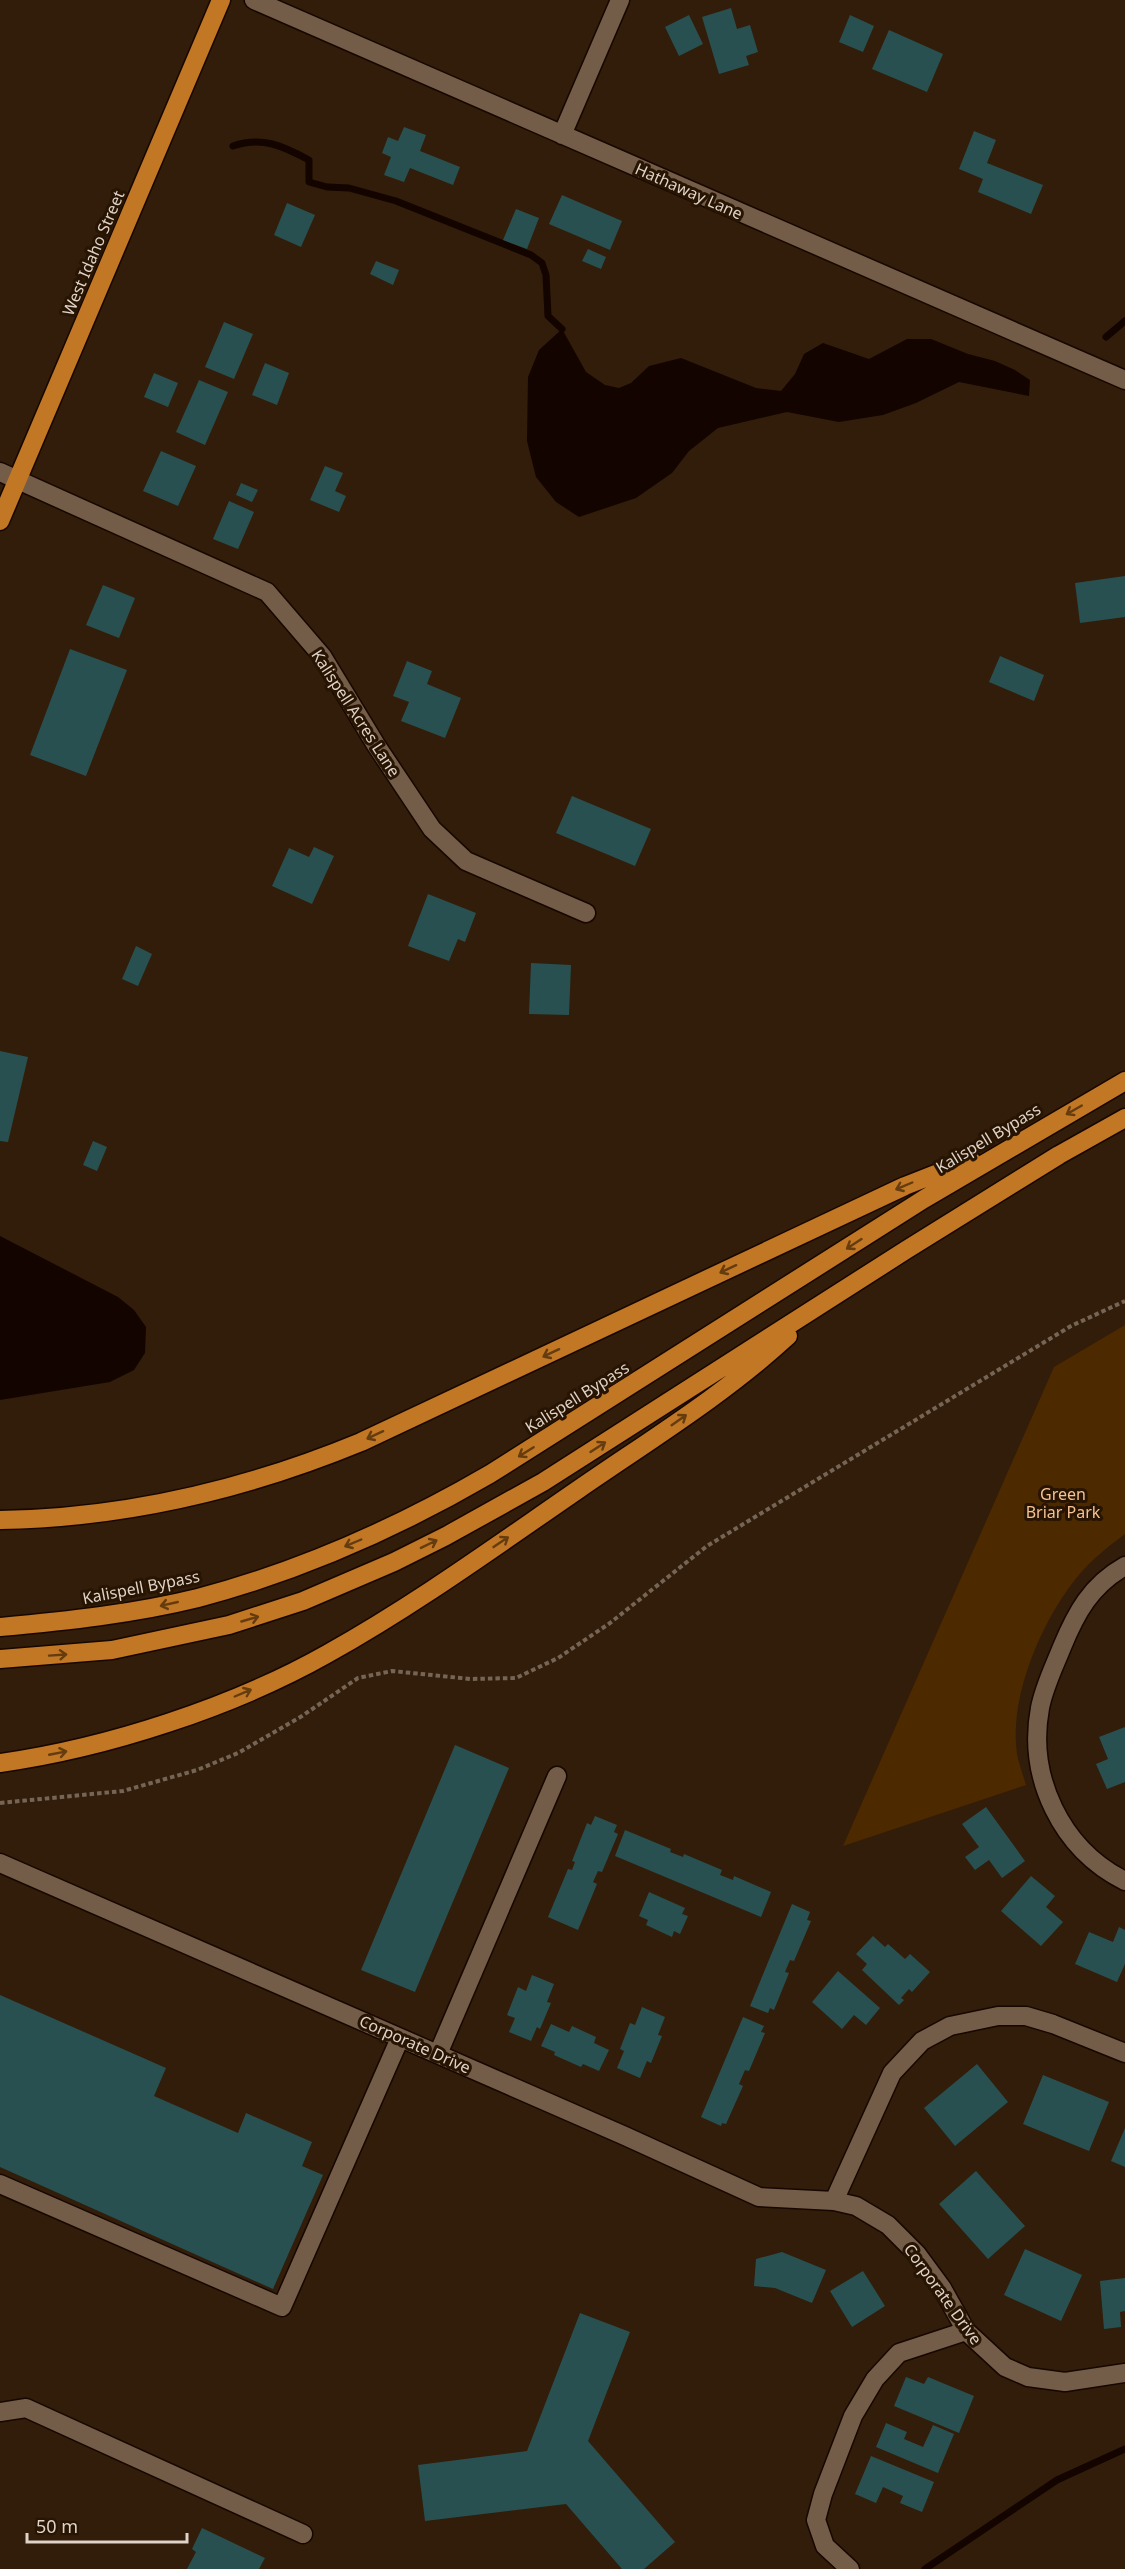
<svg xmlns="http://www.w3.org/2000/svg" width="1125" height="2569" font-family="'Noto Sans',sans-serif">
<style>
.green{fill:#4d2900}
.water{fill:#140400}
.lines{fill:none;stroke-linecap:round;stroke-linejoin:round}
.stream{stroke:#140400;stroke-width:7}
.building{fill:#295050}
.minor-casing{stroke:#180700;stroke-width:21}
.highway-casing{stroke:#180700;stroke-width:21}
.path{stroke:#766555;stroke-width:4;stroke-dasharray:4.5 3;stroke-linecap:butt}
.minor{stroke:#745d48;stroke-width:18}
.highway{stroke:#c17723;stroke-width:18}
.oneway{stroke:#653c0f}
.labels{text-anchor:middle;dominant-baseline:central;stroke-width:6;stroke-linejoin:round;paint-order:stroke}
.street-label{font-size:16px;fill:#dfd2c6;stroke:#271402}
.park-label{font-size:16px;fill:#f5c293;stroke:#271402}
</style>
<rect width="100%" height="100%" fill="#311d0a"/>
<path class="green" d="M1125,1325v209c-20,15 -39,30 -54,51 -32,43 -62,114 -54,169 2,10 6,21 9,31l-183,61 211,-479z"/>
<path class="water" d="M562,329l24,43 19,13 14,3 12,-5 18,-17 32,-8 75,30 25,3 14,-17 9,-20 19,-11 46,16 38,-20h24l37,15 27,7 20,9 15,10 -1,16 -70,-14 -43,21 -33,12 -44,7 -52,-10 -69,16 -29,23 -17,22 -36,25 -57,19 -23,-15 -20,-25 -9,-36 1,-64 11,-27z
M0,1236l118,61 16,13 12,17 -1,26 -11,17 -24,12 -110,18z"/>
<g class="lines">
<path class="stream" d="M233,146c29,-10 50,0 76,14v22l18,5 22,1 47,13 135,54 11,8 4,12 2,41 14,13
M1106,337l19,-16
M925,2569l132,-89 68,-31"/>
</g>
<path class="building" d="M731,8l6,21 13,-4 8,27 -12,4 3,9 -30,9 -17,-57z
M689,15l14,29 -24,12 -14,-29z
M850,15l24,11 -11,26 -24,-10z
M889,30l54,24 -16,38 -55,-23z
M404,127l22,8 -6,16 40,16 -7,18 -43,-17 -6,14 -20,-7 7,-18 -9,-4 6,-16 10,4z
M974,131l22,9 -9,23 56,22 -12,29 -53,-22 5,-13 -24,-10z
M562,195l60,26 -12,29 -61,-26z
M287,203l28,12 -14,32 -27,-12z
M516,209l23,9 -12,31 -24,-9z
M588,249l18,8 -5,12 -19,-8z
M376,261l23,9 -6,15 -23,-11z
M224,322l29,12 -19,45 -29,-12z
M265,363l24,10 -12,32 -25,-10z
M154,373l24,10 -10,24 -24,-10z
M199,380l29,12 -23,53 -29,-13z
M161,451l35,15 -18,40 -35,-15z
M325,466l18,7 -8,18 11,5 -7,16 -29,-12z
M241,483l17,7 -6,12 -16,-7z
M229,501l25,11 -16,37 -25,-10z
M1125,576v41l-45,6 -5,-40z
M103,585l32,13 -16,40 -33,-13z
M70,649l57,21 -41,106 -56,-21z
M1000,656l44,19 -10,26 -45,-19z
M407,661l25,10 -5,13 34,14 -16,40 -44,-17 8,-19 -16,-6z
M572,796l79,33 -16,37 -79,-33z
M314,847l20,9 -22,48 -40,-18 17,-38 20,9z
M428,894l48,19 -11,29 -7,-3 -9,22 -41,-15z
M136,946l16,8 -14,32 -16,-7z
M531,963l40,2 -2,50 -40,-1z
M0,1051l28,6 -20,85 -8,-1z
M93,1141l14,6 -10,24 -14,-6z
M1125,1727v55l-18,7 -11,-25 12,-5 -9,-22z
M455,1745l54,23 -94,224 -54,-22z
M986,1807l39,54 -23,17 -13,-18 -14,10 -10,-13 14,-10 -17,-23z
M595,1816l22,9 -3,7 4,2 -16,38 -4,-1 -5,11 4,2 -19,46 -30,-13 20,-48 4,1 3,-8 -3,-1 15,-38 4,2z
M625,1830l46,19 -1,3 13,5 1,-3 38,16 -2,5 13,5 1,-4 37,16 -10,25 -146,-61z
M1031,1876l24,20 -9,11 17,15 -22,24 -40,-35z
M649,1892l36,16 -3,6 6,2 -8,18 -6,-3 -2,6 -26,-12 2,-5 -9,-4z
M792,1904l18,8 -3,8 4,1 -17,40 -4,-1 -5,12 4,1 -15,37 -4,-2 -2,5 -18,-7z
M1119,1927l6,3v34l-8,18 -42,-18 14,-32 24,10z
M873,1936l12,11 3,-3 17,15 5,-5 20,18 -18,20 -3,-3 -8,9 3,2 -5,5 -37,-35 5,-6 -11,-10z
M838,1971l42,37 -14,17 -12,-10 -12,14 -30,-27z
M532,1975l22,9 -7,18 4,1 -11,26 -3,-2 -6,14 -22,-9 6,-14 -8,-3 11,-28 8,4z
M0,1995l166,73 -12,28 84,37 8,-20 66,29 -10,24 21,9 -50,114 -273,-122z
M642,2007l23,10 -7,18 4,1 -11,27 -4,-2 -7,17 -23,-10 7,-17 -4,-2 10,-26 5,2z
M743,2017l21,9 -3,6 4,1 -16,38 -4,-1 -6,14 4,2 -17,38 -4,-1 -1,3 -20,-9z
M551,2024l18,8 3,-6 24,11 -2,6 15,7 -10,21 -16,-7 -2,3 -27,-12 1,-3 -14,-6z
M977,2064l31,38 -53,44 -31,-38z
M1043,2075l66,27 -20,49 -66,-27z
M1125,2128v39l-14,-6z
M976,2171l49,55 -37,33 -49,-55z
M1025,2249l57,26 -21,46 -57,-26z
M782,2252l44,18 -14,33 -37,-15 -21,-2 2,-27z
M863,2271l22,35 -33,21 -22,-36z
M1125,2278v33l-5,1 1,15 -17,2 -4,-48z
M580,2313l50,19 -42,109 87,101 -31,27h-22l-56,-65 -141,17 -7,-56 109,-14z
M906,2377l18,7 4,-7 46,19 -15,37 -65,-27z
M886,2423l21,9 -3,7 19,8 10,-22 21,9 -16,39 -62,-26z
M871,2456l63,26 -12,30 -22,-9 3,-7 -20,-9 -7,16 -21,-9z
M202,2528l63,30 -6,11h-72l9,-17 -4,-3z"/>
<g class="lines">
<defs>
<path id="minor" d="M254,0l871,380
M562,135l58,-135
M0,472l267,120 55,64 54,89 56,84 34,32 120,52
M1125,1566c-34,19 -49,47 -63,81 -8,20 -18,40 -22,61 -13,69 21,141 85,173
M0,1863l625,273 134,61 75,4 22,5 32,19 29,29 25,34 24,43 39,36 23,10 37,5 60,-9
M438,2054l119,-278
M0,2184l282,123 118,-269
M834,2201l58,-128 30,-32 28,-15 48,-10h28l27,8 72,29
M0,2412l26,-4 277,126
M850,2569l-25,-23 -9,-26 7,-26 30,-78 22,-37 24,-26 67,-22"/>
<path id="highway" d="M0,521l221,-521
M0,1520c124,-2 247,-31 361,-78l544,-256 66,-26
M0,1627c66,-6 133,-13 198,-29 102,-27 201,-71 292,-124l434,-275 201,-118
M0,1659l112,-9 117,-25 74,-24 91,-39 52,-26 97,-54 363,-232 153,-95 66,-37
M0,1763c107,-15 233,-56 327,-109 88,-49 169,-108 252,-165 71,-49 146,-95 209,-153"/>
</defs>
<use href="#minor" class="minor-casing"/>
<use href="#highway" class="highway-casing"/>
<path class="path" d="M0,1803l123,-12 74,-21 41,-17 64,-37 56,-38 34,-7 79,8 45,-1 42,-20 52,-35 97,-77 364,-220 54,-25"/>
<use href="#minor" class="minor"/>
<use href="#highway" class="highway"/>
</g>
<defs><path id="oneway-shaft" d="M-6 0H5M1.5-3L5.5 0L1.5 3" fill="none" stroke-width="1.6" stroke-linecap="round" stroke-linejoin="round" transform="scale(1.5)"/></defs>
<g class="oneway">
<use href="#oneway-shaft" transform="translate(1074 1110) rotate(150)"/>
<use href="#oneway-shaft" transform="translate(904 1186) rotate(157)"/>
<use href="#oneway-shaft" transform="translate(854 1244) rotate(147)"/>
<use href="#oneway-shaft" transform="translate(728 1269) rotate(155)"/>
<use href="#oneway-shaft" transform="translate(551 1353) rotate(155)"/>
<use href="#oneway-shaft" transform="translate(679 1420) rotate(-35)"/>
<use href="#oneway-shaft" transform="translate(375 1435) rotate(155)"/>
<use href="#oneway-shaft" transform="translate(598 1447) rotate(-33)"/>
<use href="#oneway-shaft" transform="translate(526 1452) rotate(148)"/>
<use href="#oneway-shaft" transform="translate(501 1542) rotate(-34)"/>
<use href="#oneway-shaft" transform="translate(353 1543) rotate(157)"/>
<use href="#oneway-shaft" transform="translate(429 1544) rotate(-26)"/>
<use href="#oneway-shaft" transform="translate(169 1604) rotate(167)"/>
<use href="#oneway-shaft" transform="translate(250 1619) rotate(-16)"/>
<use href="#oneway-shaft" transform="translate(58 1655) rotate(-4)"/>
<use href="#oneway-shaft" transform="translate(243 1693) rotate(-23)"/>
<use href="#oneway-shaft" transform="translate(58 1753) rotate(-11)"/>
</g>
<g class="labels">
<g class="street-label">
<text transform="translate(689 191) rotate(24)">Hathaway Lane</text>
<text transform="translate(93 253) rotate(-67)">West Idaho Street</text>
<text transform="translate(356 713) rotate(57)">Kalispell Acres Lane</text>
<text transform="translate(988 1138) rotate(-31)">Kalispell Bypass</text>
<text transform="translate(577 1397) rotate(-32)">Kalispell Bypass</text>
<text transform="translate(141 1587) rotate(-11)">Kalispell Bypass</text>
<text transform="translate(415 2044) rotate(24)">Corporate Drive</text>
<text transform="translate(943 2294) rotate(54)">Corporate Drive</text>
</g>
<g class="park-label">
<text x="1063" y="1494">Green<tspan x="1063" dy="18">Briar Park</tspan></text>
</g>
</g>
<path d="M27 2533v9h160v-9" fill="none" stroke="#dfd2c6" stroke-width="3"/>
<text x="36" y="2533" font-size="18" fill="#dfd2c6" stroke="#271402" stroke-width="4.5" paint-order="stroke">50 m</text>
</svg>
